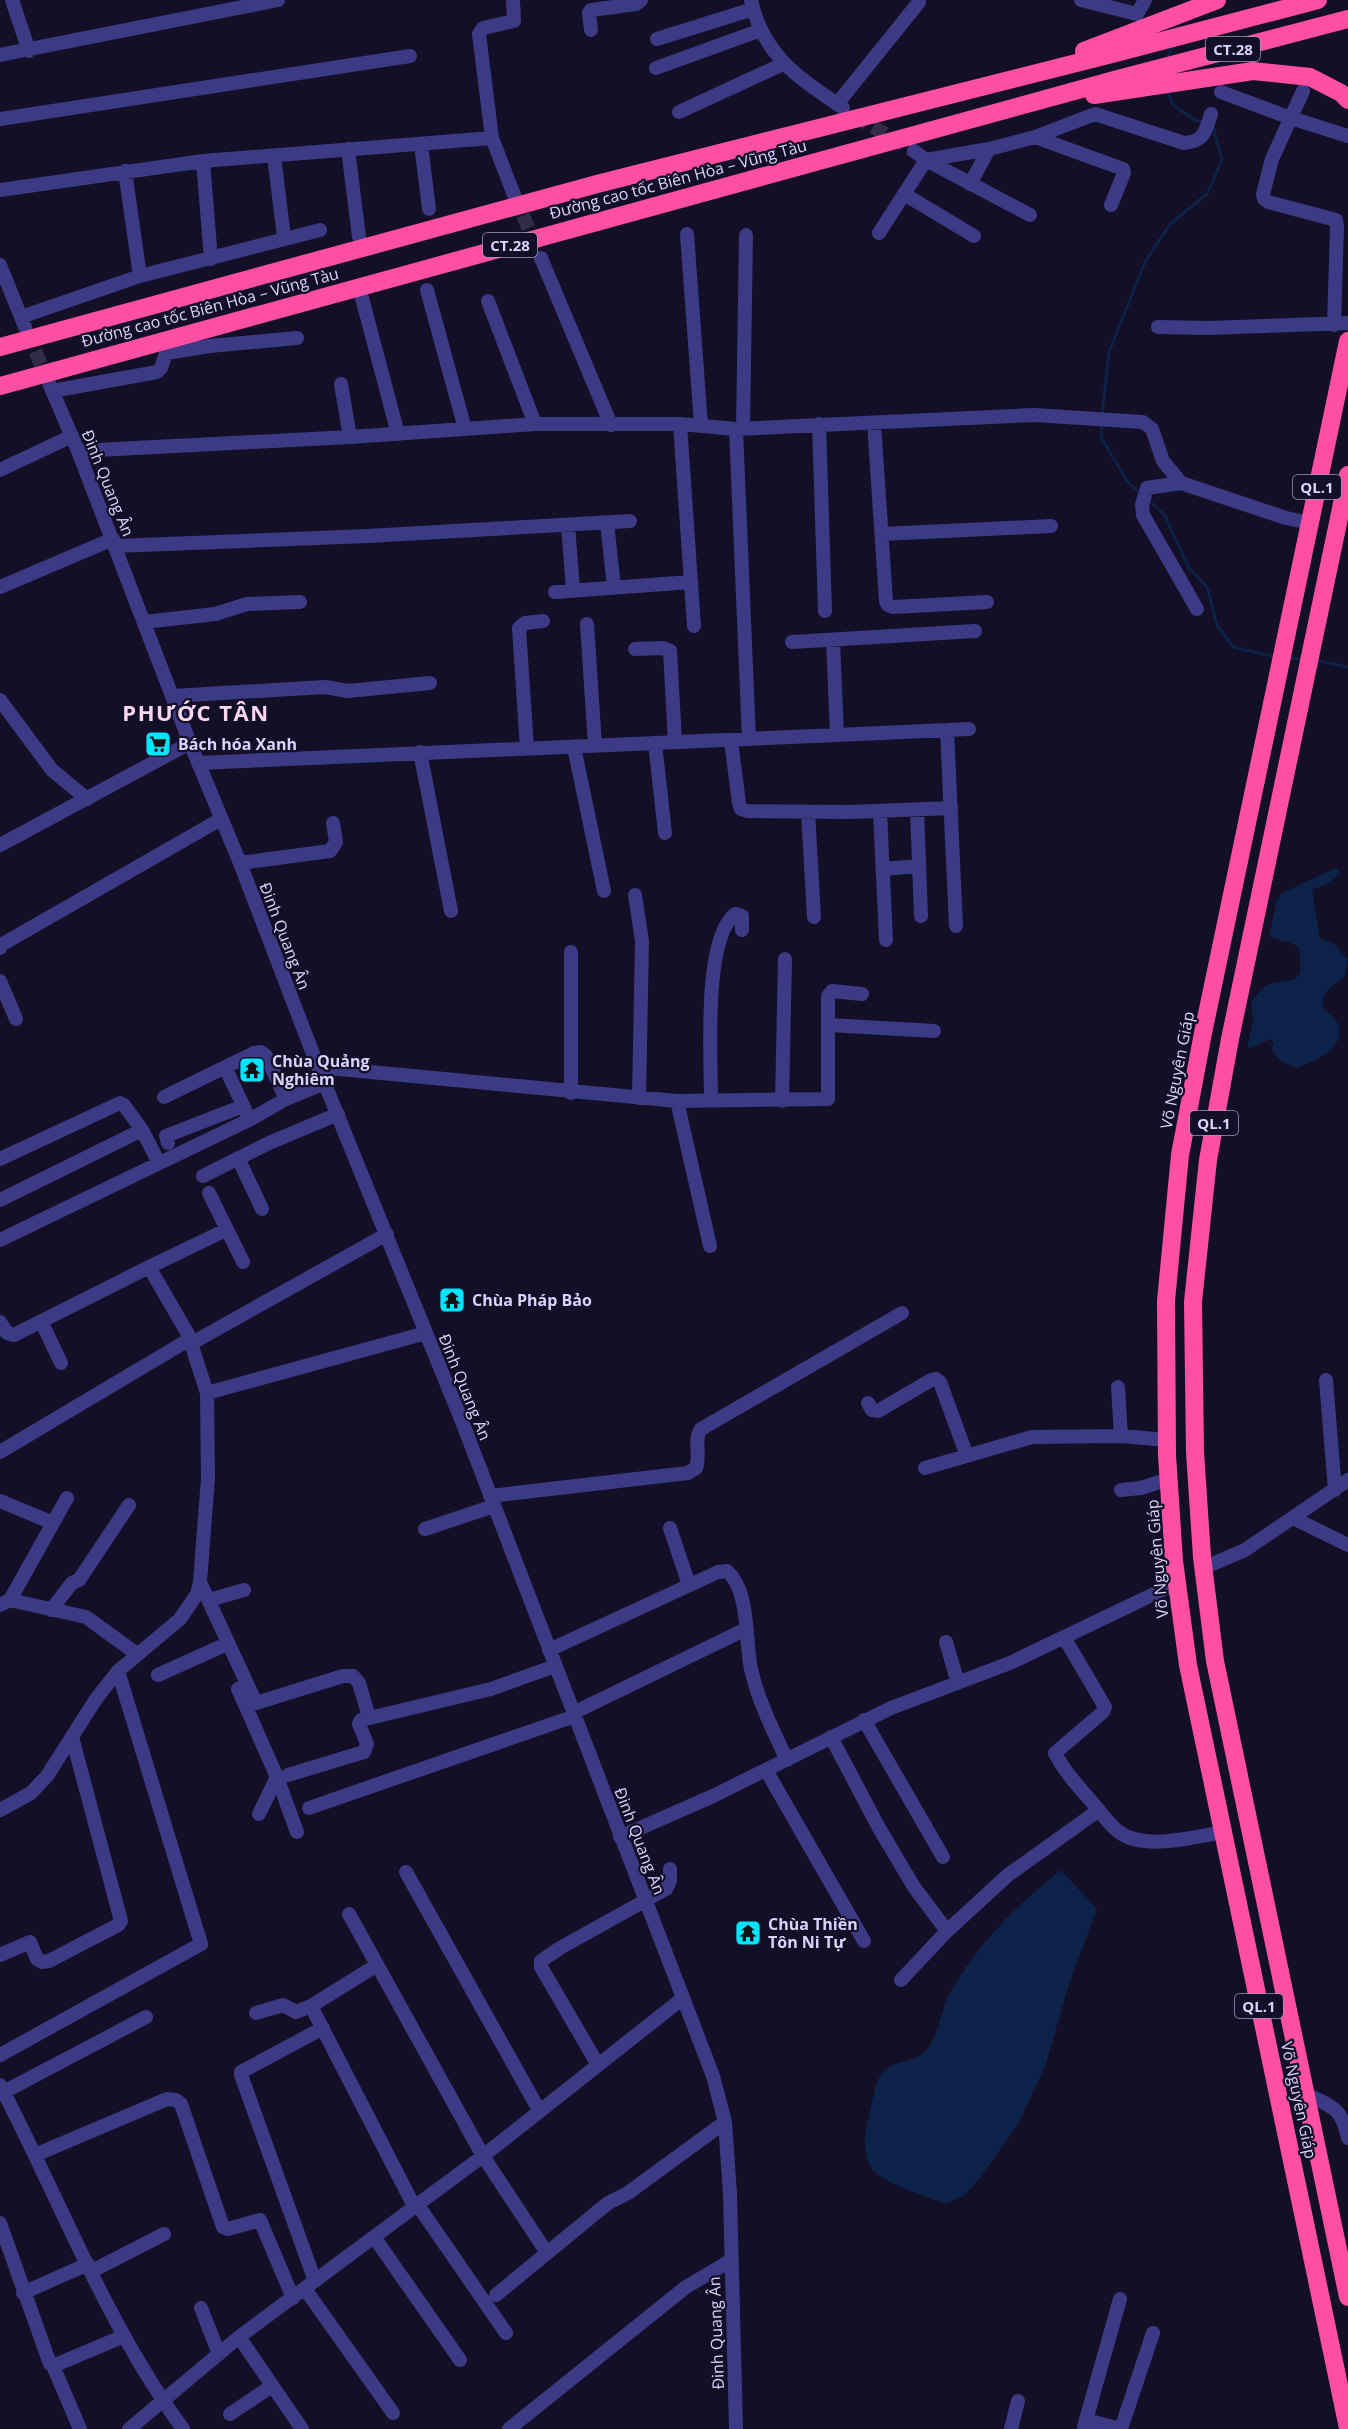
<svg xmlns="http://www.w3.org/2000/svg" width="1348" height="2429" font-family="'Open Sans',sans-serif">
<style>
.water{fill:#0c2248}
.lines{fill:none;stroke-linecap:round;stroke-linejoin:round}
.stream{stroke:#0c2248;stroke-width:3}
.minor-tunnel{stroke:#312d47;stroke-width:14;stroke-dasharray:14 7;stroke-linecap:butt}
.minor{stroke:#3d3a85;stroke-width:14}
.highway{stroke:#ff4fa3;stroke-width:18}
.labels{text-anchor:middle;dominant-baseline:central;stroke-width:4.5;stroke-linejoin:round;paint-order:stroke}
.shield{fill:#130f26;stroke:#9e99be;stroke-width:1.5}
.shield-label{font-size:15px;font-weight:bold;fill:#d9d4ff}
.street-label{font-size:16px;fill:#d9d4ff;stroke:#130f26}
.poi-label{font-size:16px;font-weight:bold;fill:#d9d4ff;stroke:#130f26;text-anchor:start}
.district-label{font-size:22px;font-weight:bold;letter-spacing:1.5px;fill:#ffd6f0;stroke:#130f26}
</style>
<rect width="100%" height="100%" fill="#130f26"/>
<path class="water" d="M1336,868l4,5 -11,10 -17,7 8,49 13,4 15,16 -4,19c-14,10 -21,11 -21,30 4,4 11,9 14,14 11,27 -21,37 -39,46 -12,-3 -20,-7 -26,-18l2,-6 -3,-5 -24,10 6,-29 -2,-18c4,-4 8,-11 12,-14 22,-16 45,8 35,-41 -9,-7 -19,-5 -29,-11l8,-36 5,-7z
M1061,1870l36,39 -28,75 -24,83 -27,57 -38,54 -15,17 -19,9c-15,-6 -66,-22 -74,-35 -11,-18 -7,-39 -2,-58 3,-10 5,-31 13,-39 15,-15 33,-7 46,-25 11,-16 12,-39 22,-56 28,-49 66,-86 110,-121z"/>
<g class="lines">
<path class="stream" d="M1168,58l4,-14
M1167,90l6,15 22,15 8,2
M1102,415l7,-63 36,-90 25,-38 37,-30 15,-34 -10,-37
M1102,422l-1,15 26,44 13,12
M1147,499l17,15 25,54 18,19 10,38 16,22 42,10
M1287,658l15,1
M1314,660l34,7"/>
<path class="minor-tunnel" d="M855,116l59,35
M515,196l26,62
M27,332l21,49"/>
<path class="minor" d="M12,0l17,51
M513,0l1,21 -31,7 -4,6 13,104 22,57
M751,0c12,56 48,78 92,108
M1081,0l56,14 8,-14
M591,30l-2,-17 2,-3 45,-6 5,-4
M657,39l96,-30
M0,55l278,-55
M656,68l105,-38
M1303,91l-31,68 -9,35 1,5 4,3 68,18 1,7 -3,98
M1221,92l70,26 57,18
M837,104l82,-102
M679,112l104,-48
M0,119l410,-63
M1035,137l88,32 1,4 -13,32
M421,144l8,65
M348,149l11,88
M914,151l12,9 104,55
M274,156l10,81
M203,161l289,-23
M125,171l15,105 180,-46
M970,184l19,-35
M0,190l203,-29 8,98
M904,194l70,42
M879,233l47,-73 63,-11 46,-12 60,-23 89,29c21,-2 21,-11 27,-29
M687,234l14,191
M541,258l70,167
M0,265l25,62
M427,290l38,139
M362,298l36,136
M488,301l47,123
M21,317l119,-41
M1158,327l50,1 140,-5
M49,383l29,68 112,292 50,120 78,204 145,357 250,652 12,46 5,72 6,235
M341,384l9,53
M52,391l105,-19 4,-4 5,-15 44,-7 87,-8
M874,423l12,178 2,4 5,2 94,-5
M680,424l14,202
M819,424l6,187
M736,429l13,310
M743,429l3,-194
M78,451l272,-14 185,-13h145l56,5 298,-14 109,7 9,7 11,32 18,22 105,35 24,5
M0,470l72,-34
M1181,483l-34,5 -5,17 1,10 54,94
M607,523l7,64
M568,525l5,65
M882,534l169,-8
M115,546l253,-10 262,-15
M0,587l113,-48
M555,592l136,-10
M144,622l71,-8 32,-10 53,-2
M587,624l8,122
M792,642l183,-11
M635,649l28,-1 7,3 5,91
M173,696l152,-9 23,4 82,-8
M0,700l52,70 35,29
M947,730l9,196
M837,735l132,-6
M731,741l8,62 2,6 7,2 101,1 102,-4
M655,743l10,90
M574,747l30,144
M527,749l-8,-121 6,-5 18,-2
M420,752l31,159
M198,763l639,-28 -4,-95
M917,810l4,106
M808,812l6,105
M880,812l6,128
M0,845l190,-102
M240,863l90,-12 6,-9 -3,-19
M883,869l36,-3
M635,895l7,46 -3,157
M0,948l1,-3 220,-126
M0,981l16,38
M829,1025l105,6
M225,1067l22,47
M318,1067l359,34 151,-2v-103l4,-5 30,3
M571,1093v-141
M164,1097l90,-44 7,-1 5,4 20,43
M711,1099c0,-40 -8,-160 24,-185l7,2v14
M677,1101l33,145
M782,1101l3,-142
M168,1143l-2,-7 77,-30
M238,1158l24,51
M0,1159l120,-56 4,2 18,25 17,33
M203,1176l66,-33 69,-29
M209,1193l34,69
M0,1200l142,-70
M0,1240l251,-121 35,-20 39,-16
M149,1267l77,-37
M41,1321l20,42
M0,1322l7,11 7,2 135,-68 39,67 19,59 1,85 -8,104 -3,12 -17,25 -62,52 -22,28 -49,77 -16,17 -31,17
M192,1343l195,-109
M1326,1380l9,110
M1118,1387l3,49
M207,1393l219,-60
M868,1403l4,7 6,1 53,-31 5,-1 4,3 27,74
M0,1452l190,-113
M925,1468l107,-31 89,-1 46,4
M1121,1490l20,-2 28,-9
M490,1496l198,-23 8,-5c5,-13 -3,-28 5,-39l201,-116
M0,1501l53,22
M1293,1518l55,27
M670,1528l19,57
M425,1529l69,-23
M1203,1568l42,-18 103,-70
M200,1582l56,121 87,-27h10l6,7 10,34
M10,1600l57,-102
M209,1600l35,-10
M0,1605l10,-5 76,17 51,37
M51,1610l21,-27 7,-3 50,-75
M1064,1637l41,70 -2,5 -48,41c9,18 23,33 36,48 10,11 17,23 28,31 25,19 75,5 104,0
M946,1642l12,41
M549,1650l169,-78 9,-1c23,20 18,70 24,98 7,31 22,62 36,91
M158,1675l62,-28
M238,1689l39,88 -18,37
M573,1713l173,-84
M864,1720l79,137
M831,1737l48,91 35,59 33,44
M766,1770l98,171
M288,1775l76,-23 3,-8 -8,-20 2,-4 130,-31 64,-23
M277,1777l20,55
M309,1808l266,-92
M620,1837l93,-41 178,-88 119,-45 167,-80
M406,1872l133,238
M349,1914l134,242 64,97
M0,1955l30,-13 7,17 5,3 7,-1 69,-36 3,-4 -49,-184
M901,1980l46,-49 61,-56 91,-65
M311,2006l103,200
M256,2013l27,-8 13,7 15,-6 66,-41
M0,2055l201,-111 -83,-273
M598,2065l-57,-98v-6l19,-13 106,-59 4,-8v-12
M0,2085c60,115 106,239 183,344
M0,2094l146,-77
M1306,2094c27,14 35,12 42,44
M35,2155l132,-56 9,1 5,4 42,123 5,2 32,-9 33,78
M417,2204l89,129
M0,2223l50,141 3,2 27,63
M374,2237l86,123
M92,2271l72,-37
M315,2281l-74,-206v-3l82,-44
M305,2289l88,124
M23,2293l65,-29
M496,2295l112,-92 20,-10 97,-71
M201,2308l18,46
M239,2337l63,92
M53,2366l71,-30
M230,2414l42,-28
M1086,2420l35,9 32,-96
M1084,2427l36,-128
M129,2429l110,-92 244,-181 200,-158
M509,2429l177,-142 44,-26
M1011,2429l7,-28"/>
<path class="highway" d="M1084,51l133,-51
M1094,95l159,-24 57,6 31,16 7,7
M1348,341l-145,692 -23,122 -14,146 1,154 7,106 14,104 160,763
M0,347l597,-163 515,-130 206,-54
M0,386l1118,-307 230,-60
M1348,475l-118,564 -22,121 -15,142 2,150 7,105 13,104 133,636"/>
</g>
<defs>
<symbol id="supermarket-square" viewBox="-11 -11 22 22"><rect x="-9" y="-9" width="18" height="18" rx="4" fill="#00e5ff" stroke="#130f26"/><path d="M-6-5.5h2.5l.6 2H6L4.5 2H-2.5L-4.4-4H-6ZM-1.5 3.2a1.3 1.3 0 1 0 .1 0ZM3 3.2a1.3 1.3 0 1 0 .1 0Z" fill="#111"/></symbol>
<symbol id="temple-square" viewBox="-11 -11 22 22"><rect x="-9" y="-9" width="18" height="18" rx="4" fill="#00e5ff" stroke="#130f26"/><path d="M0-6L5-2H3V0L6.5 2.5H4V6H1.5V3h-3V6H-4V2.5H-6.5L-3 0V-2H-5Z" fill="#111"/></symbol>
</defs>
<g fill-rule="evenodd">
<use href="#supermarket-square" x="143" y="729" width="30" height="30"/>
<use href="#temple-square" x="237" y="1055" width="30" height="30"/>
<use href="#temple-square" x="437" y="1285" width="30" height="30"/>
<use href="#temple-square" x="733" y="1918" width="30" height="30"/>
</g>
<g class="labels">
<g class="shield">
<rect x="1206" y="37" width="54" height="24" rx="4.5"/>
<rect x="483" y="233" width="54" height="24" rx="4.5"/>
<rect x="1293" y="475" width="48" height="24" rx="4.5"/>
<rect x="1190" y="1111" width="48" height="24" rx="4.5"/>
<rect x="1235" y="1994" width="48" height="24" rx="4.5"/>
</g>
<g class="shield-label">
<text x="1233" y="49">CT.28</text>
<text x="510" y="245">CT.28</text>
<text x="1317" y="487">QL.1</text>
<text x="1214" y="1123">QL.1</text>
<text x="1259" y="2006">QL.1</text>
</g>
<g class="street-label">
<text transform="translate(678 179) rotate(-15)">Đường cao tốc Biên Hòa – Vũng Tàu</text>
<text transform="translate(210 307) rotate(-15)">Đường cao tốc Biên Hòa – Vũng Tàu</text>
<text transform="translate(108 483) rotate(68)">Đinh Quang Ân</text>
<text transform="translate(285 936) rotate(69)">Đinh Quang Ân</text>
<text transform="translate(1177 1070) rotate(-79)">Võ Nguyên Giáp</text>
<text transform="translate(465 1387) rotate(68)">Đinh Quang Ân</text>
<text transform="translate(1157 1559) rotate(-95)">Võ Nguyên Giáp</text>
<text transform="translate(640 1841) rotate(69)">Đinh Quang Ân</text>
<text transform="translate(1299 2100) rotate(78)">Võ Nguyên Giáp</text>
<text transform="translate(716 2333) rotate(-92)">Đinh Quang Ân</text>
</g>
<g class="poi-label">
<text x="178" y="744">Bách hóa Xanh</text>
<text x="272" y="1061">Chùa Quảng<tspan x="272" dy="18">Nghiêm</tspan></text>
<text x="472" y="1300">Chùa Pháp Bảo</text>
<text x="768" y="1924">Chùa Thiền<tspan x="768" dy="18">Tôn Ni Tự</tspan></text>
</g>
<g class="district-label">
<text x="196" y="712">PHƯỚC TÂN</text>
</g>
</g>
</svg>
